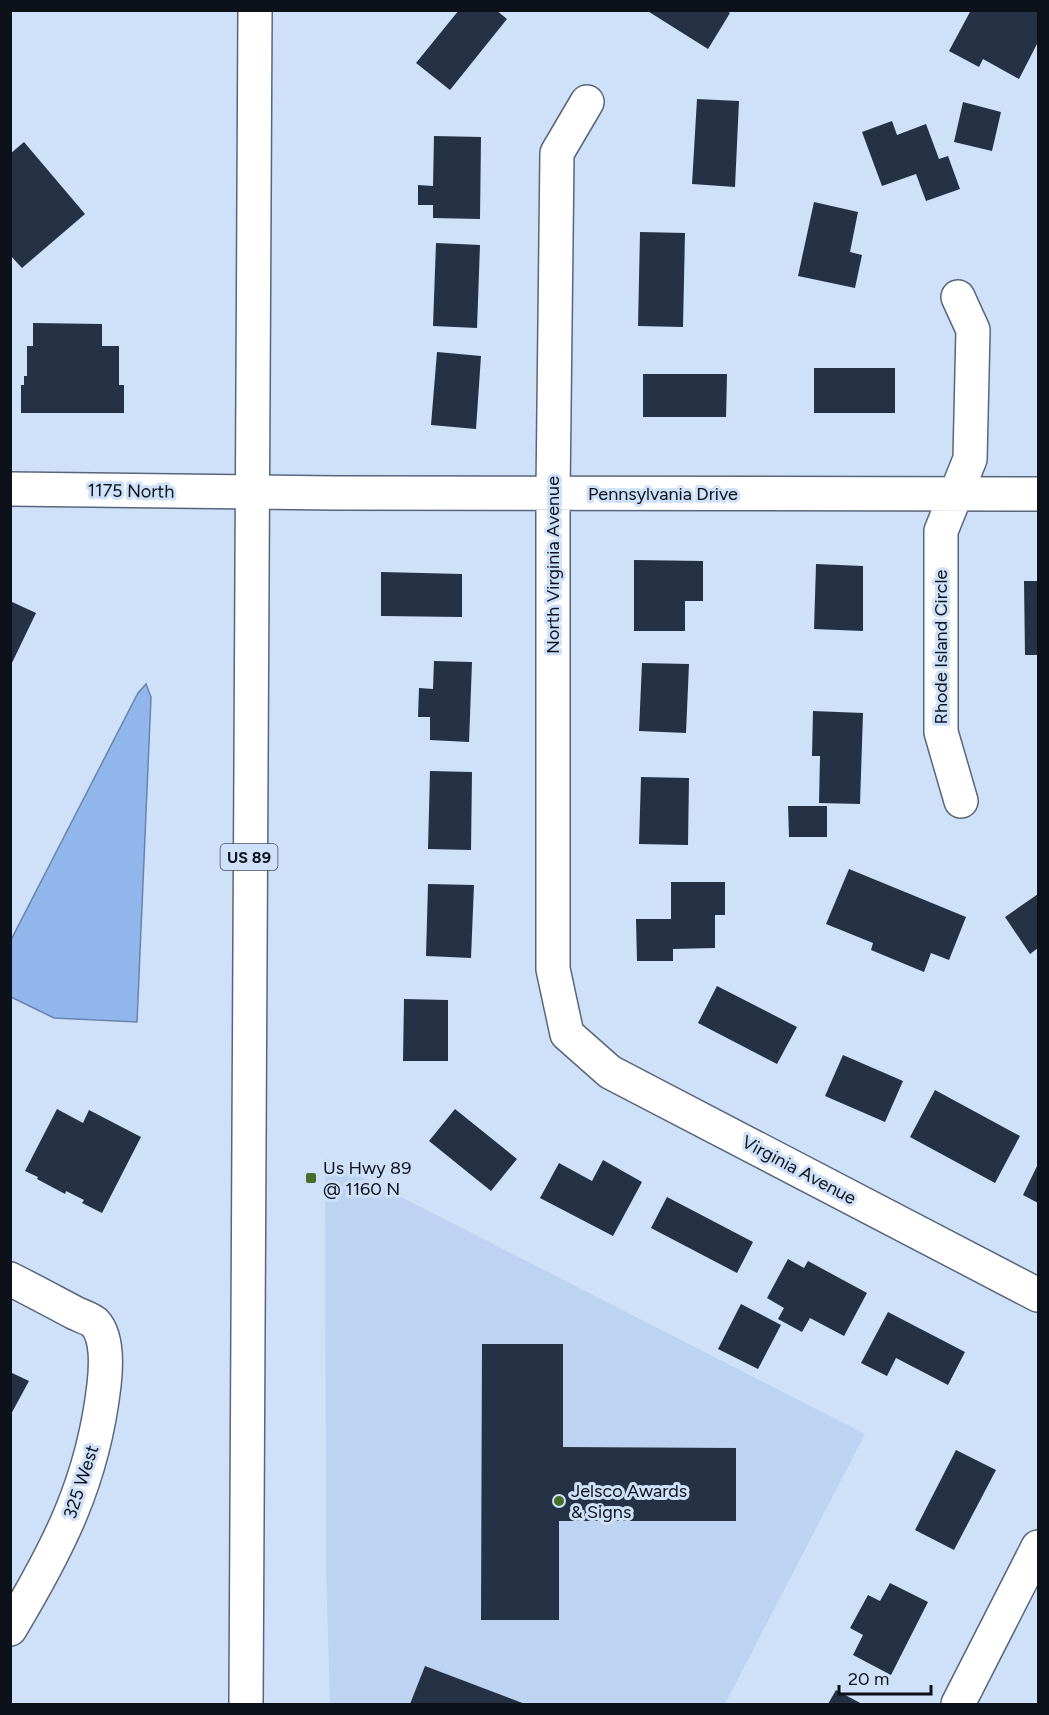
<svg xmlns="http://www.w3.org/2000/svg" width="1049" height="1715" font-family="Figtree,sans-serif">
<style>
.built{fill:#bed3f2}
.water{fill:#90b6ec;stroke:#6884ad;stroke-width:1.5}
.building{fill:#253245}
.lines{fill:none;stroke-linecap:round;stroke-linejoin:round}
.street-casing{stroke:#58667c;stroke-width:36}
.primary-casing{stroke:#58667c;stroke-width:36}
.street{stroke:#fff;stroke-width:33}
.primary{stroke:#fff;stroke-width:33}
.poi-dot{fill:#486f2a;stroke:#cfe0f9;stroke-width:2}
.labels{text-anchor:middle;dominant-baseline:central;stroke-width:6;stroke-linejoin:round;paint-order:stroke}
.shield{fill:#cfe0f9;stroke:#464f5d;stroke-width:1.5}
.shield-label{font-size:16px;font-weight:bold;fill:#0c111a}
.street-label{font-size:18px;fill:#0c111a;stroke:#cfe0f9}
.poi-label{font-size:18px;fill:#0c111a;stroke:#cfe0f9;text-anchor:start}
</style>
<rect width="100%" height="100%" fill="#cfe0f9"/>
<path class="built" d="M325,1158l540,276 -140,270h-395l-4,-138z"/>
<path class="water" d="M146,684l5,13 -14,325 -83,-4 -43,-21v-57l127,-247z"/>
<path class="building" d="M459,10h37l11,9 -57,71 -34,-27z
M646,10h79l5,3 -22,36z
M971,10h67v32l-19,37 -36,-20 -4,8 -30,-16z
M697,99l42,2 -4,86 -43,-3z
M963,102l38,10 -9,39 -38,-9z
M892,121l5,14 29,-11 13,35 9,-3 12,33 -34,12 -10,-27 -34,12 -20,-54z
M434,136l47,1 -1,82 -47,-1v-13h-15v-20l15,1z
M24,142l61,72 -63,54 -12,-13v-101z
M814,202l44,10 -8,40 12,3 -7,33 -57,-12z
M640,232l45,1 -2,94 -45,-1z
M436,243l44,2 -3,83 -44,-2z
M33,323l69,1v22h17v39h5v28h-103v-28h3v-9h3v-30h6z
M437,352l44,4 -5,73 -45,-4z
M814,368h81v45h-81z
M643,374h84l-1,43h-83z
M634,560l69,1v40h-18v30h-51z
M816,564l47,2v65l-49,-2z
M381,572l81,2v43l-81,-1z
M1024,581h14v74h-13z
M10,601l26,12 -26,54z
M434,661l38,1 -3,80 -39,-2v-23h-12l1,-29 14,1z
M642,663l47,1 -3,69 -47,-2z
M813,711l50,2 -3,91 -41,-1 1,-47h-8z
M430,771l42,1 -1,78 -43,-1z
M641,777l48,1 -1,67 -49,-1z
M788,806h39v31h-38z
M849,869l117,48 -17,43 -18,-7 -7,19 -53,-22 2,-7 -47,-19z
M671,882h54v33h-10v33l-42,1v12h-36l-1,-42h35z
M428,884l46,1 -3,73 -45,-2z
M1038,894v54l-8,6 -25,-37z
M717,986l80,41 -20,37 -79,-41z
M404,999l44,1v61h-45z
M843,1055l60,26 -18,41 -60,-26z
M935,1090l85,46 -25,47 -85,-46z
M57,1109l26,14 6,-13 52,27 -39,76 -20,-10 2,-3 -18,-9 -1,3 -28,-15 1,-2 -13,-6z
M455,1109l62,50 -26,32 -62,-50z
M603,1160l39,22 -29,54 -73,-38 19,-35 33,18z
M1038,1164v39l-15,-8z
M667,1197l86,45 -16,31 -86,-45z
M788,1259l16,9 4,-7 59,32 -23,43 -34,-18 -8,14 -24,-13 6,-11 -17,-10z
M741,1304l40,21 -23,44 -40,-20z
M888,1312l77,40 -17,33 -52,-27 -9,18 -26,-13z
M482,1344h81v103l173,1v73h-177v99h-78z
M10,1372l19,9 -19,35z
M956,1450l40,20 -42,80 -39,-20z
M890,1583l38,19 -37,73 -38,-20 10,-20 -13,-7 18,-33 12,6z
M425,1666l100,38h-115z
M836,1690l26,14h-34z"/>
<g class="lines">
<defs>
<path id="street" d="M587,102l-30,51 -4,340v476l14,65 43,38 428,223
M958,297l15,33 -3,129 -29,72v201l20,69
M10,489l326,4 702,1
M10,1279c22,11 44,23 65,34 6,3 16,6 20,10 13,14 11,45 9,62 -11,96 -45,162 -94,244
M958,1704l80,-157"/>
<path id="primary" d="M246,1704l9,-1694"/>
</defs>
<use href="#street" class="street-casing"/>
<use href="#primary" class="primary-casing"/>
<use href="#street" class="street"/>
<use href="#primary" class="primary"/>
</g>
<g class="poi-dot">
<rect x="305" y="1172" width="12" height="12" rx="3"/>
<circle cx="559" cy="1501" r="6"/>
</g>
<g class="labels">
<rect class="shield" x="220.5" y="844" width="57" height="26" rx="4.5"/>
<g class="shield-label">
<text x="249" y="857">US 89</text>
</g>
<g class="street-label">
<text transform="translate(131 491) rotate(1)">1175 North</text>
<text x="663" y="494">Pennsylvania Drive</text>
<text transform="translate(553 565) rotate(-90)">North Virginia Avenue</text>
<text transform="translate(941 647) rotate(-90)">Rhode Island Circle</text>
<text transform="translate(799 1170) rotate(28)">Virginia Avenue</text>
<text transform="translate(81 1482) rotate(-72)">325 West</text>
</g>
<g class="poi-label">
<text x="323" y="1168">Us Hwy 89<tspan x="323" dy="21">@ 1160 N</tspan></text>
<text x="571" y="1491">Jelsco Awards<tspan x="571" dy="21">&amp; Signs</tspan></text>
</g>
</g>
<rect width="1049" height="1715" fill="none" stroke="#0c111a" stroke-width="24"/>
<path d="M839 1685v9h92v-9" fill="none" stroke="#0c111a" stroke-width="3"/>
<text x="848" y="1685" font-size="18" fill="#0c111a" stroke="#cfe0f9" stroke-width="4.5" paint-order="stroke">20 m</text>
</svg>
